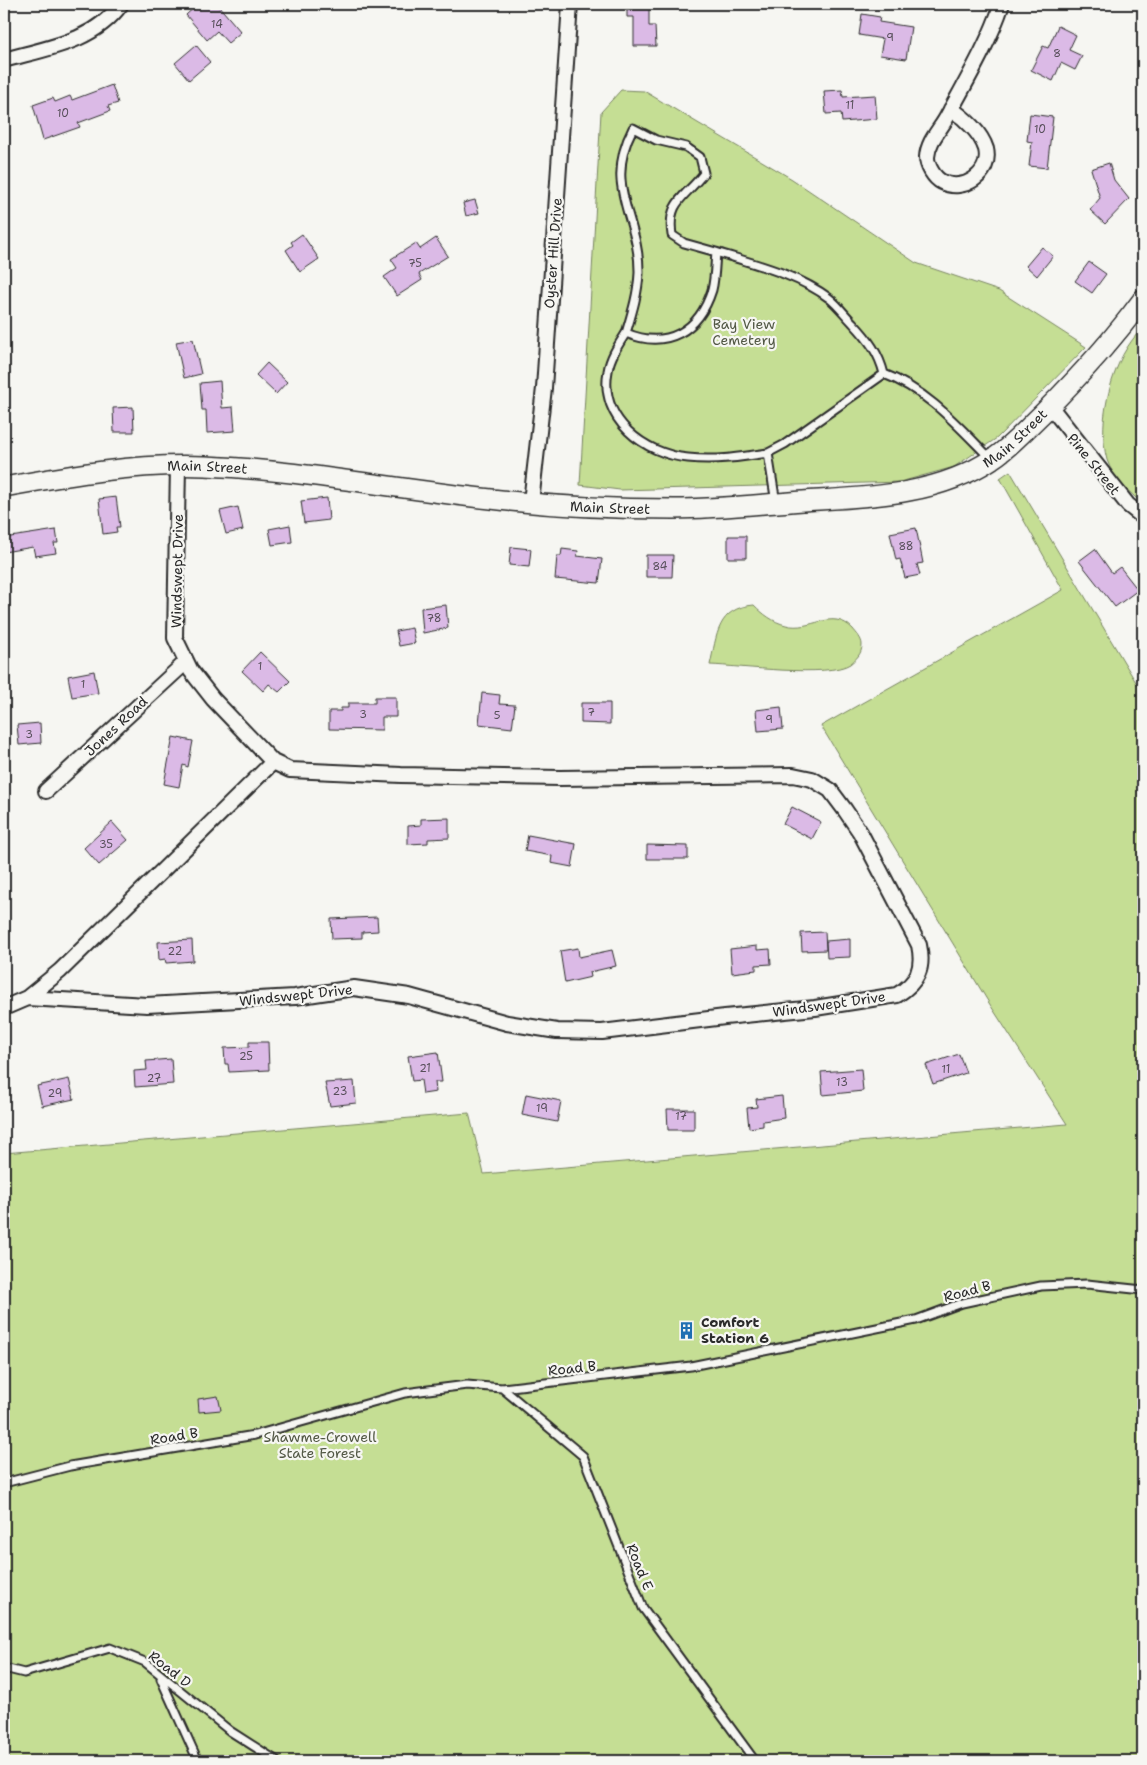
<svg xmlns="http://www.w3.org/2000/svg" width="1147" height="1765" font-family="'Shantell Sans',sans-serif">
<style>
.green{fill:#c5de94;stroke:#788460}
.building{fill:#dbbae6;stroke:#2b2b2b}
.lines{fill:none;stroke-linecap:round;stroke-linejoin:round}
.service-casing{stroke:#2b2b2b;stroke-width:11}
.minor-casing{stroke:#2b2b2b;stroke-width:18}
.secondary-casing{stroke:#2b2b2b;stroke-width:22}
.service{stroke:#f6f6f2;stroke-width:7}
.minor{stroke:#f6f6f2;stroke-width:14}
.secondary{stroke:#f6f6f2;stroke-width:19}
.labels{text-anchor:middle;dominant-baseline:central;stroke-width:4.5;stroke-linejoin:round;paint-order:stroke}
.number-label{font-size:11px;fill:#574f5a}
.street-label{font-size:14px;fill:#2b2b2b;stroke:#f6f6f2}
.park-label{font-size:14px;fill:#525845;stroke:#f6f6f2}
.poi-label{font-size:14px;font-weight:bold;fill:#2b2b2b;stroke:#f6f6f2;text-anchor:start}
</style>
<rect width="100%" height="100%" fill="#f6f6f2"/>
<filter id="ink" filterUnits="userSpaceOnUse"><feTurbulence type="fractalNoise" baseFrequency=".02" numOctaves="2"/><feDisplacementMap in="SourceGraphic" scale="10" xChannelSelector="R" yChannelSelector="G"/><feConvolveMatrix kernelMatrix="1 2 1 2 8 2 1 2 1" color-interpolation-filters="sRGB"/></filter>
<g filter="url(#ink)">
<path class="green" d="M621,90l23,1 148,88 124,84 83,28 87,56 -89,91 -43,29 -54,15 -280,8 -40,-5 21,-373z
M1143,328v176c-14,-12 -30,-26 -36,-44 -11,-40 6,-105 36,-132z
M1010,471l133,223v1067h-1139v-608l465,-40 15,61 583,-50 -78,-121 -168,-277 242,-136 -63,-112z
M754,605c9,9 19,17 32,20 24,7 46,-18 67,4 4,5 9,10 9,16 0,9 -6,14 -12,19 -21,14 -111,2 -140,1 7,-30 7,-57 44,-60z"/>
<path class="building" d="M198,4h19l24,28 -13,11 -11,-12 -10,9 -21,-25z
M627,4h22v22h6l1,20h-22v-29h-7z
M862,14l18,3 -1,5 32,5 -5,32 -26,-4 3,-16 -24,-4z
M1058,26l18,9 -7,15 13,6 -7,14 -14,-7 -8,18 -22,-11 12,-24 5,2z
M196,45l14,17 -21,18 -14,-17z
M112,85l6,18 -10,3 2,5 -32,12 2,4 -37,13 -10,-35 20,-7 2,4 15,-6 2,4z
M842,90l1,7 32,-2 2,24 -35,3 -1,-9 -15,1 -2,-23z
M1030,114l23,3 -6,51 -18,-2 3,-24 -5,-1z
M1109,163l5,17 15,19 -24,25 -15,-14 10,-12 -9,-29z
M475,200l4,13 -13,3 -3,-13z
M302,234l17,25 -19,13 -14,-22 7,-5 -2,-3z
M436,238l12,18 -29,18 3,6 -25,16 -13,-19 13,-9 -6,-9 25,-16 4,6z
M1042,247l11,9 -16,20 -11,-10z
M1089,262l17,12 -14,19 -17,-12z
M193,339l8,35 -17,4 -8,-36z
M267,363l20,19 -11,12 -20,-19z
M220,381l2,27 11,-1 2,24 -28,2 -1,-23h-4l-2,-27z
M133,407l1,25h-20l-1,-24z
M116,497l4,30h-4l1,5 -14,2 -4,-35z
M327,498l2,22 -25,3 -3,-22z
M238,507l5,23 -17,4 -6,-23z
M290,525l2,17 -20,3 -3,-16z
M916,528l7,35 -6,1 3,11 -15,3 -5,-19 -4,1 -6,-27z
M56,530l2,13h-4l2,10 -21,3 -2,-9 -29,5v-14z
M728,536h18v22h-18z
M511,547l20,2 -2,18 -20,-2z
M562,549l16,2 -1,5 25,3 -3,24 -44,-4 2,-23h4z
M1095,549l17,24 8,-6 18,23 -23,17 -36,-46z
M646,555h27l-1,22h-26z
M446,605l2,23 -25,5 -2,-25z
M412,628l3,15 -16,3 -3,-15z
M260,652l30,29 -11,11 -10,-8 -6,7 -21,-20z
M94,671l4,22 -26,4 -4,-21z
M482,693l18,2 -1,9 16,1 -3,23 -33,-4z
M375,697h21v20h-14v13l-53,-1v-18h12v-3h7v-5h27z
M581,703h29v21l-29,-1z
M781,707l2,22 -25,2 -2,-21z
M40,723l1,20 -22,2 -2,-20z
M173,737l20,4 -5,26 -5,-2 -4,22 -15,-3z
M792,807l29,15 -9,17 -29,-15z
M449,818v20l-21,1v4l-20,1v-18l13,-1v-6z
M112,822l16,18 -29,25 -15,-17z
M528,835l48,9 -4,23 -21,-4 1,-7 -27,-5z
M647,845l41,1v13h-41z
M377,917l1,14 -16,1v6l-30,1 -1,-20z
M825,932l1,18 -24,1 -1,-18z
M850,939v18l-23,1 -1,-17z
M192,940l1,21 -27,2 -1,-4 -6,1 -1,-18z
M757,946v4l13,-1 1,15 -15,1v5l-24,3 -2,-24z
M578,948l1,9 33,-7 4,16 -26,6 1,5 -26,6 -5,-32z
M249,1042h19l1,28 -40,2 -1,-8h-3l-1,-16 25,-1z
M438,1052l4,30h-7l1,10 -13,2 -2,-14 -9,1 -4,-25z
M959,1054l7,19 -33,11 -7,-19z
M171,1059l2,25 -38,3 -1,-16 13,-1 -1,-9z
M861,1069l2,22 -40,4 -2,-23z
M69,1079l5,20 -32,7 -5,-20z
M354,1081l2,22 -26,3 -5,-23z
M526,1094l35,7 -4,21 -35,-7z
M782,1096l2,22 -21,3v5l-14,2 -2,-20 10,-1 -1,-8z
M667,1109h27v21h-26z
M218,1396l3,14 -22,2 -1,-13z"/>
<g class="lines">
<defs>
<path id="service" d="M716,252c38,12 81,22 113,46 9,7 16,17 24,25 15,16 26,30 31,51l-99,70 -17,9
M626,333c6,-20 12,-39 13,-60 1,-56 -37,-85 -6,-145l23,12 30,7 14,10 4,16c-19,25 -37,28 -32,62l12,8 32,9c-1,12 -1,26 -4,38 -13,41 -45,60 -86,43 -7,11 -16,24 -18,38 -9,48 36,83 80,87 27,3 54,-1 80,-5l8,50
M884,374c43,16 74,52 106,84
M502,1388l81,68 60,152 112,153
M4,1483l66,-17 185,-31 150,-42 62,-8 35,3 189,-22 225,-46 46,-17 79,-17 46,-2 56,6
M4,1668l20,5 86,-25 35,14 85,69 47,30
M161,1679l37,82"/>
<path id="minor" d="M4,60c43,-12 90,-18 117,-56
M951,109c14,9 30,24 35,40 6,25 -23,44 -44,33 -8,-4 -15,-16 -15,-25 1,-16 13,-27 20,-40 20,-37 42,-74 55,-113
M1050,406l78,99 15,12
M178,465l-3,173 16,33 22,28 60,63 17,8 111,5 159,3 233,-3 19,4 18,11 15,20 15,22 59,113c5,23 -1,37 -22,50l-82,13 -90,9 -123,15 -45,-1 -50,-8 -98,-27 -55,-8 -59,9 -148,8 -120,-7 33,-27 213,-209
M531,502l13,-114 26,-384
M46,791l140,-129
M6,1007l21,-9"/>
<g id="secondary">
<path id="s1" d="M4,487c66,-12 133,-24 201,-21 96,4 190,23 286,33 61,7 122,10 183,10 43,0 86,-5 129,-8 64,-4 134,-5 189,-42 19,-12 34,-30 50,-45 37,-37 70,-73 101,-115"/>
</g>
</defs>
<use href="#service" class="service-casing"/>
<use href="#minor" class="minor-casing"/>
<use href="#secondary" class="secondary-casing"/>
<use href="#service" class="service"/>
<use href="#minor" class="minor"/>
<use href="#secondary" class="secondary"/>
</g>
</g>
<defs>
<symbol id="building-bare" viewBox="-9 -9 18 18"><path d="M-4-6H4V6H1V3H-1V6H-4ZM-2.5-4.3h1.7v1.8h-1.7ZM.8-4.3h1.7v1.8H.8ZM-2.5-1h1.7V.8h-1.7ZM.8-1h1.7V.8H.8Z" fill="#1f6fb2" stroke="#f6f6f2" stroke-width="2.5" paint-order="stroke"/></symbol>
</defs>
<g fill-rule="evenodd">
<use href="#building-bare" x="674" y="1318" width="25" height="25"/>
</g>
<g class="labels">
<g class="number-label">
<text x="217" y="24">14</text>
<text x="890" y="37">9</text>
<text x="1057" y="53">8</text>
<text x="850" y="105">11</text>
<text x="63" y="113">10</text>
<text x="1040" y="129">10</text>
<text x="415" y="263">75</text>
<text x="906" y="546">88</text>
<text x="660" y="566">84</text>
<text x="434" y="618">78</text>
<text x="260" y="666">1</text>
<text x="83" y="684">1</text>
<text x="591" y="712">7</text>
<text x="363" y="714">3</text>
<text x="497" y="715">5</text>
<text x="769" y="719">9</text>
<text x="29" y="734">3</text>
<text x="106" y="844">35</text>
<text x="175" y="951">22</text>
<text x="246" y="1056">25</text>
<text x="425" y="1068">21</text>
<text x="946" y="1069">11</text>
<text x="154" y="1078">27</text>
<text x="842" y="1082">13</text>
<text x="340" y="1091">23</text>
<text x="55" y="1093">29</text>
<text x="542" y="1108">19</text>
<text x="681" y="1116">17</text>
</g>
<g class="street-label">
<text transform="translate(553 253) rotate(-86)">Oyster Hill Drive</text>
<text stroke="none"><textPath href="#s1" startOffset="1030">Main Street</textPath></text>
<text transform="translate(1094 464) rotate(51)">Pine Street</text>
<text stroke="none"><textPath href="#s1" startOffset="205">Main Street</textPath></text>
<text stroke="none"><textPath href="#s1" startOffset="610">Main Street</textPath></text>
<text transform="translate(177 571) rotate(-89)">Windswept Drive</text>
<text transform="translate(116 726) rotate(-43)">Jones Road</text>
<text transform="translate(296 995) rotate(-6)">Windswept Drive</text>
<text transform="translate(829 1004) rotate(-8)">Windswept Drive</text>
<text transform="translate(967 1291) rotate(-15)">Road B</text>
<text transform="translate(572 1368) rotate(-6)">Road B</text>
<text transform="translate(174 1436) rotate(-9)">Road B</text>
<text transform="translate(640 1567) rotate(68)">Road E</text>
<text transform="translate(170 1669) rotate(38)">Road D</text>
</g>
<g class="park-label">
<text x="744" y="324">Bay View<tspan x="744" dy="16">Cemetery</tspan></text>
<text x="320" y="1437">Shawme-Crowell<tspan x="320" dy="16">State Forest</tspan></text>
</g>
<g class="poi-label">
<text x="701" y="1322">Comfort<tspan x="701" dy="16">Station 6</tspan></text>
</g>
</g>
<rect width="1147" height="1765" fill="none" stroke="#f6f6f2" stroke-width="20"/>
<rect x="10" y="10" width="1127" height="1745" fill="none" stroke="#2b2b2b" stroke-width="2" filter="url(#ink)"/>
</svg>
